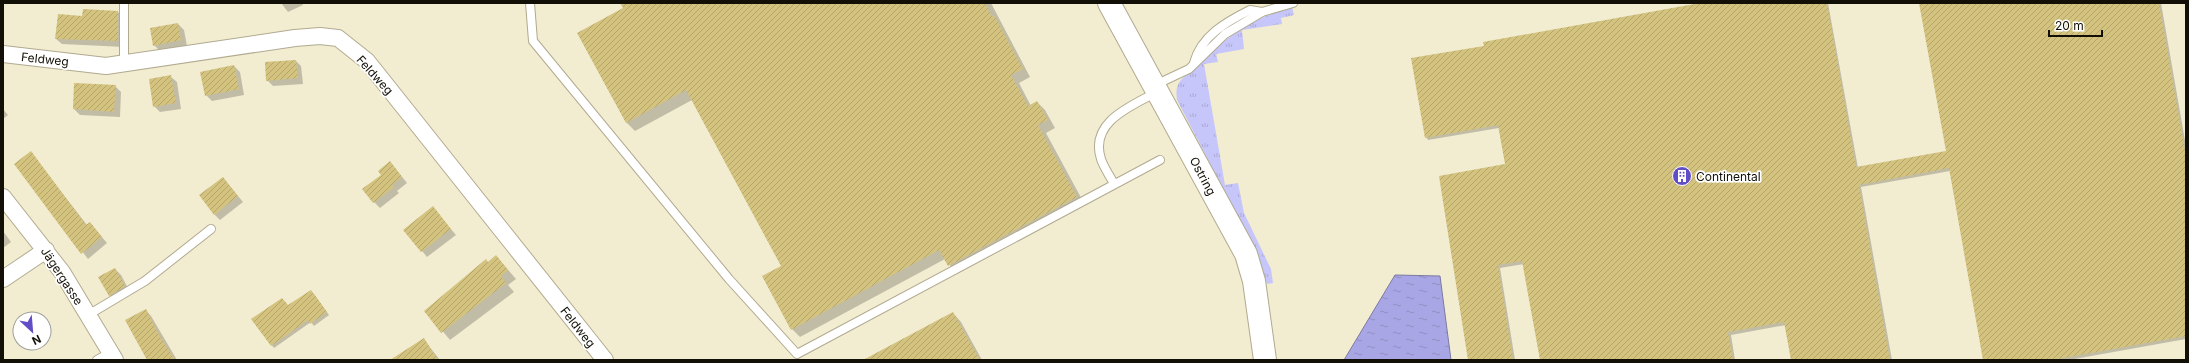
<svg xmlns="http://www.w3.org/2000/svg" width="2189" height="363" font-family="Inter,sans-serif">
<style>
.grass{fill:url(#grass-tufts)}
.water{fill:url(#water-ripples);stroke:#7c79a2}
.shadow{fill:#0003}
.building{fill:url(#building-hatch)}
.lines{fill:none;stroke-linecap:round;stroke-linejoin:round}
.lane-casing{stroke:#b1aa90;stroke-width:10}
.street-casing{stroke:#b1aa90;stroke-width:18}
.secondary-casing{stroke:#b1aa90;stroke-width:24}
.lane{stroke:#fff;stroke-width:8}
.street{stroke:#fff;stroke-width:16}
.secondary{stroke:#fff;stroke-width:22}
.labels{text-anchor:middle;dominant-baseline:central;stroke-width:3.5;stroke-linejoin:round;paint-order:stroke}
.street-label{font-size:12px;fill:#120f06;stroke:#fff}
.poi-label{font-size:12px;fill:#120f06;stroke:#fff;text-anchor:start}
</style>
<defs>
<pattern id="grass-tufts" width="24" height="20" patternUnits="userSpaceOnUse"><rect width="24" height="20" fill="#c7c6fb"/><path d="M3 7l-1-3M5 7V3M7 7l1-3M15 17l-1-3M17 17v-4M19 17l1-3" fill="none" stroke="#aaa9d6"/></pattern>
<pattern id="water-ripples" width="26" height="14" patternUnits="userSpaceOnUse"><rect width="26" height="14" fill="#a9a6e5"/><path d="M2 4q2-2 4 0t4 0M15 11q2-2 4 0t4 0" fill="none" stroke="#908ec3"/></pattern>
<pattern id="building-hatch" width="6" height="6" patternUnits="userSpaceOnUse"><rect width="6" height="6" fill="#d3c37e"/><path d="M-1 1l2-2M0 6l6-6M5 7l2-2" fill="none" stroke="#b4a66b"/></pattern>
</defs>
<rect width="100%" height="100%" fill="#f2ecd0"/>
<path class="grass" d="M1292,7l2,8 -13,3 1,6 -40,6 2,19 -28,5 2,8 -14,2 21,121 13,-2 6,30 27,56 2,14 -6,1 -11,-32 -79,-152c-3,-21 8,-22 20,-34 30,-30 54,-48 95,-59z"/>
<path class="water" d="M1395,275l45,1 11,84h-107z"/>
<path class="shadow" d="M281,3h21l1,2 -15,7z
M621,3h370l39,74 -11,6 12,23 6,-4 8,8 10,18 -9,5 39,72 -128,69 -12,-15 -145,78 -8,-8 -10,-63 -90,-166 -57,31 -9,-9 -2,-114z
M1706,3h122l30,165 89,-16 -27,-149h241l25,143v193l-117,21h-85l-34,-189 -89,16 31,173h-100l-6,-35 -55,10 4,25h-194l-17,-96 -24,4 15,92h-46l37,-195 -7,-37 -71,12 -2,-3 59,-90z
M84,10l34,2 6,6v29l-62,-3 -6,-5 27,-22z
M178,24l6,6 3,16 -27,5 -6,-6z
M296,61l5,5 2,18 -30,2 -6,-6z
M234,66l6,6 4,23 -32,6 -6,-6z
M171,77l6,5 4,27 -21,3 -6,-6z
M75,84l40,2 6,6 -1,25 -40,-2 -6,-6z
M3,109l5,6 -5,4z
M31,153l56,72 8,4 12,14 -19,16 -72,-95z
M395,168l12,15 -10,8 2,2 -19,15 -6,-6 8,-27z
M223,178l20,24 -23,18 -6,-6z
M433,208l23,27 -29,22 -22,-27z
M3,231l8,11 -8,6z
M496,256l20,23 -8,6 6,7 -64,48 -24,-29z
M115,269l6,6 9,17 -15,9 -6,-6z
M314,294l15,21 -15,11 -3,-4 -37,26 -22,-28 36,-14z
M146,310l5,6 26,44h-29z
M953,313l8,9 21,38h-117z
M424,340l16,20h-48z"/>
<path class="building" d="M620,3h365l7,14 2,-2 29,54 -12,6 17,31 9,-5 11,19 -10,5 39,72 -129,69 -9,-16 -148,80 -29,-54 19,-10 -95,-176 -60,33 -49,-90 46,-25z
M1700,3h127l29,164 90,-16 -27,-148h240l27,153v180l-134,24h-69l-34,-192 -90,17 31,175h-99l-7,-38 -56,10 5,28h-193l-18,-99 -24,4 15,95h-45l-29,-184 66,-12 -7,-39 -73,13 -14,-80 73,-12 -1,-4z
M83,9l35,2v30l-63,-2 3,-25 24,2z
M178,23l3,17 -28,6 -3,-18z
M296,60l2,18 -32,3 -1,-19z
M234,65l5,24 -34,7 -5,-24z
M171,75l5,28 -23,4 -4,-28z
M74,83l42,2 -2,27 -41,-3z
M31,151l55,74 4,-3 12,15 -21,17 -67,-90z
M390,161l12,16 -10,8 2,2 -21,16 -11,-14 19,-14 -3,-4z
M223,177l15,19 -24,19 -15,-20z
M433,206l18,23 -30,23 -18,-22z
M496,255l12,15 -7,6 5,7 -65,50 -17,-22 62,-52 2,3z
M115,268l10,18 -16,10 -11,-19z
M311,290l16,22 -17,12 -2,-4 -37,26 -20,-27 31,-21 6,7z
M146,309l13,26 16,25h-28l-22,-40z
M953,312l27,48h-117z
M424,338l14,22h-48z"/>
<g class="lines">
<defs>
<path id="lane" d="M530,3l3,38 196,238 68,75 363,-194
M124,63v-60
M1194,63c7,-27 32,-41 56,-53l12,2
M1155,85l34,-16 36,-35 37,-22 31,-9
M1114,184c-4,-8 -10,-16 -13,-25 -12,-37 30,-53 56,-67
M88,315l57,-34 66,-52
M97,360l14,-8"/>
<path id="street" d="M3,54l103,12 189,-28 25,-2 18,2 29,23 238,299
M3,197l59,75 53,88
M3,279l43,-29"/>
<path id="secondary" d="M1109,3l137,251 8,27 11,79"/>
</defs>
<use href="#lane" class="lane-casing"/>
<use href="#street" class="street-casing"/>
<use href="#secondary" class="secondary-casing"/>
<use href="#lane" class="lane"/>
<use href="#street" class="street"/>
<use href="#secondary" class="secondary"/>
</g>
<defs>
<symbol id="building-disc" viewBox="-11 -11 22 22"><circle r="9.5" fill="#614ec6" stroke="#fff"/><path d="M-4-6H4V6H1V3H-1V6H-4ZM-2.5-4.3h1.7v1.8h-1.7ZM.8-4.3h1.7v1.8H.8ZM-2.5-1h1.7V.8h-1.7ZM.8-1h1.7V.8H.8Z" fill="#fff"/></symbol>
</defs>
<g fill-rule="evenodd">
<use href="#building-disc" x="1671" y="165" width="22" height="22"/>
</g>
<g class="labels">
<g class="street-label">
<text transform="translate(45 59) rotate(6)">Feldweg</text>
<text transform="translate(375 75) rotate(48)">Feldweg</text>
<text transform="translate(1203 176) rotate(62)">Ostring</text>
<text transform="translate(62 276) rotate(57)">Jägergasse</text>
<text transform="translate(578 327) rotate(52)">Feldweg</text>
</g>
<g class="poi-label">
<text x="1696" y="176">Continental</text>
</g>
</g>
<rect width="2189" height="363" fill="none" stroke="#120f06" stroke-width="8"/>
<g transform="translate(32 331) rotate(154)"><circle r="19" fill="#ffffff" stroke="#a09f9b"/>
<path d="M0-3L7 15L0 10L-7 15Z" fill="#614ec6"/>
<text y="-6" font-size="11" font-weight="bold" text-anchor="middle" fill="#120f06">N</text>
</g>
<path d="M2049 30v6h53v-6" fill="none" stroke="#120f06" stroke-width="2"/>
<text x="2055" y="30" font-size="12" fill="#120f06" stroke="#ffffff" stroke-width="3" paint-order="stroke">20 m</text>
</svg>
